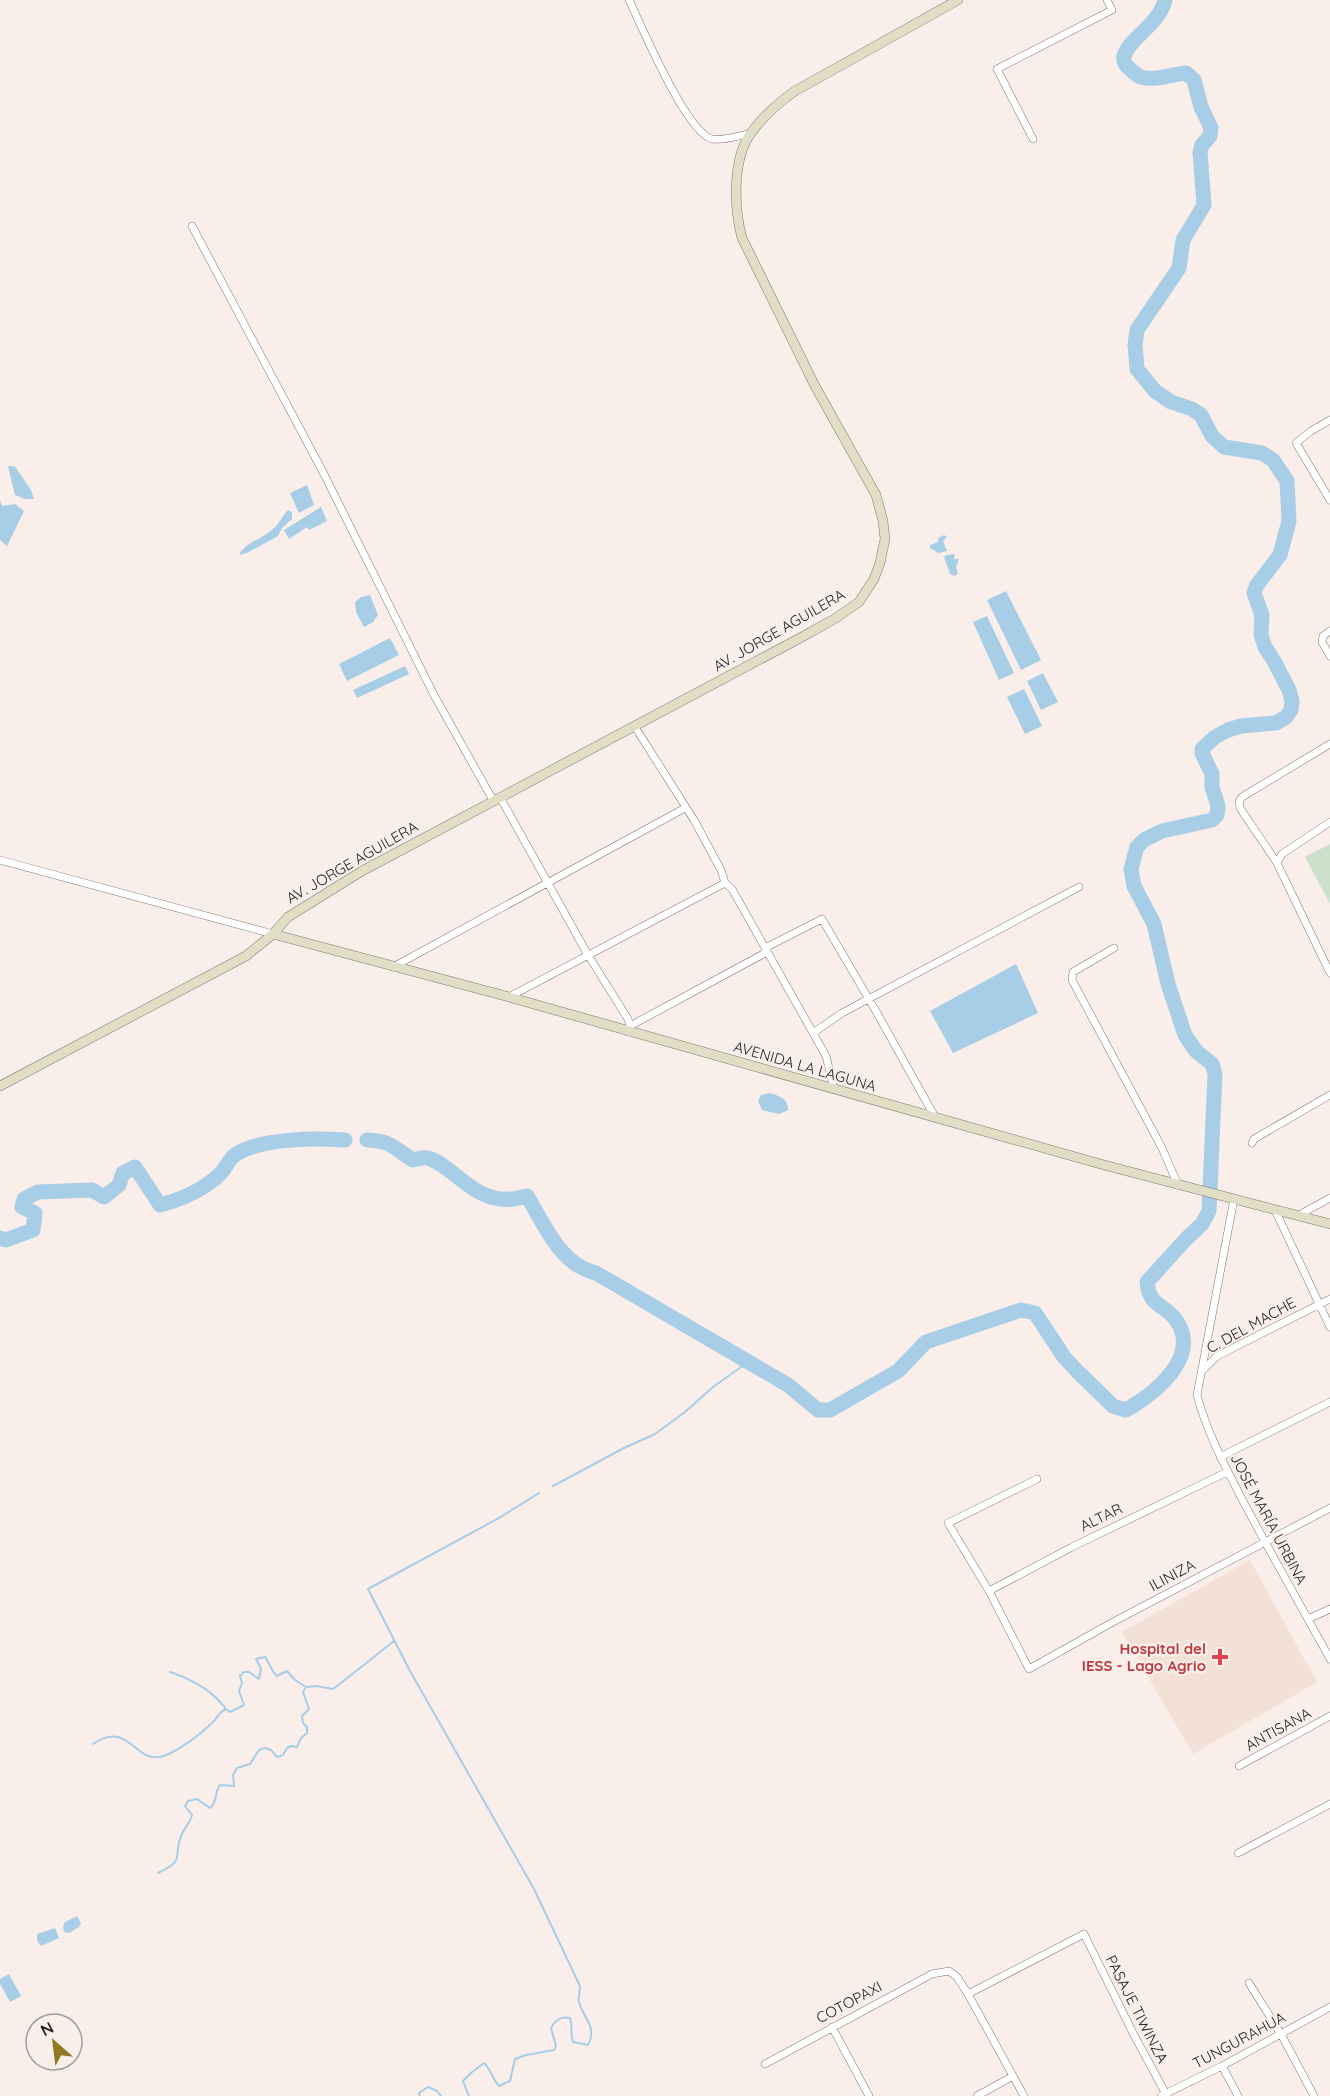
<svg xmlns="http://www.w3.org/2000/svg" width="1330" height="2096" font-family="Quicksand,sans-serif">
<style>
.built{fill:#f3e1d8}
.green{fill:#cce0cc}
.water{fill:#a8cde6}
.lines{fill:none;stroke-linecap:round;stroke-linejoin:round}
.stream{stroke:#a8cde6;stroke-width:2}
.river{stroke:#a8cde6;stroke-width:15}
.street-casing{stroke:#7f7672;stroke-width:8}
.secondary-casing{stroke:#7f7672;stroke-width:10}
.street{stroke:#fff;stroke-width:7}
.secondary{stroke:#e0dfc6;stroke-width:9}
.health-dot{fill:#e0444e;stroke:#f9eeea;stroke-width:2}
.labels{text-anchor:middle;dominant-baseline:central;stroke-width:4.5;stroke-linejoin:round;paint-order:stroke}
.street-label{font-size:15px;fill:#282422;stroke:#f9eeea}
.health-label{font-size:15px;font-weight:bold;fill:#be3a42;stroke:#f9eeea;text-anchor:end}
</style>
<rect width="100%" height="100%" fill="#f9eeea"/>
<path class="built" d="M1250,1560l67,122 -124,72 -71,-122z"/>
<path class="green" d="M1330,844v60l-25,-47z"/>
<path class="water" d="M8,466h6l2,2 15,22 3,9h-9l-10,-4z
M307,485l7,20 -15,8 -9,-20z
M0,500l2,6 13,-2 9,7 -17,35 -7,-6z
M321,507l6,14 -18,9 -2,-3 -18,12 -5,-9z
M288,510l4,2v7l-10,9 -4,8 -31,17 -8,2c6,-13 24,-16 34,-26 6,-5 9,-13 15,-19z
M944,535l3,2 -4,4 4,10 -9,2 -8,-5v-3l8,-3v-4z
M955,554l-1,5h5l-3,8 2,7 -4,2 -4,-2 -6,-17 2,-2z
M1006,591l35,69 -20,10 -34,-70z
M370,595l8,20 -5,7 -9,5 -8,-15 -1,-10 6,-5z
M987,616l27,57 -15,7 -26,-58z
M390,638l9,17 -52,26 -8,-17z
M405,666l4,8 -52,24 -4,-8z
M1043,673l15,29 -17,8 -14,-29z
M1024,689l18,37 -17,8 -18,-37z
M1016,964l22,49 -85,40 -23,-42z
M769,1093c9,2 20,6 19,17l-9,4 -17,-4 -4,-9 3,-6z
M77,1916l4,7 -2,4 -10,6 -5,-1 -1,-5 2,-5z
M55,1928l4,10 -18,8 -4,-6v-6z
M9,1974l12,22 -11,6 -10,-18v-5z"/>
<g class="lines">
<path class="stream" d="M553,1486l71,-38 31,-14 30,-22 28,-25 35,-25
M170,1672c21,7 43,19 56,37
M93,1744c35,-24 41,17 66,13 15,-2 43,-24 54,-35 5,-5 6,-10 13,-13l4,3 14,-7 -5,-14 3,-8 -2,-7 4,-4h5l10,7 2,-10 -5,-10 9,-2c5,6 6,14 12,19l10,-5 8,9 11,7
M158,1873c29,-14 14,-14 23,-37 3,-8 9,-13 11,-21l-7,-9 3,-5 9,-2 13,9c8,-6 4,-16 10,-23l14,1 -1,-11 4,-7 13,-4 9,-14 6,-2 6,2 6,7 6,-2 4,-7 4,-2 6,1 4,-9 6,-5v-6l-4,-4 -1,-7 7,-7 -6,-17 3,-5 10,-1 17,3c21,-16 42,-33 61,-48
M420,2096l-1,-3 9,-6 9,4 4,5
M469,2096l-6,-15 9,-9 12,-9c7,6 8,16 15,23l11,-5 5,-22 11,-4 28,-5 2,-4 -5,-18c4,-8 10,-12 19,-10 3,8 0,16 3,24l15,3c10,-18 -5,-27 -9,-43 -1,-5 1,-11 1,-16l-46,-97 -124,-218 -42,-82 131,-71 40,-25"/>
<path class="river" d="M367,1140c26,1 26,8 46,20 5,-1 10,-3 14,-2 19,3 41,35 68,40 11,3 21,1 32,-2 18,29 33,69 69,77l192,112 30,25h12l68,-39 28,-29 95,-32 14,3 29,44 13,14 36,35 13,4c28,-16 76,-53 50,-90 -11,-16 -27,-13 -29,-38l39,-43 16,-15 7,-13 6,-137 -3,-10 -16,-13 -11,-16 -17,-51 -14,-60 -20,-38 -3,-17 6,-22 7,-7 18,-9 50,-11 5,-5 1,-9 -6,-19v-13l-10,-21v-4l13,-12 13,-7 13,-4 35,-3 10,-6 5,-7 1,-9 -3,-11 -15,-29 -9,-14 -4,-12 1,-20 -8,-22 3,-8 23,-30 9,-34 -2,-40 -14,-21 -11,-7 -38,-6 -12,-11 -11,-21 -9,-6 -21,-7 -16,-11 -18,-22 -2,-24 2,-15 42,-62 4,-28 21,-35 -4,-53 2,-7 8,-9 1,-8 -10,-21 -7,-27 -8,-7c-13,1 -28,7 -41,5 -7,-1 -11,-5 -16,-10 -4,-3 -6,-7 -5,-12 6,-19 35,-31 41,-56
M0,1238l6,2 27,-10 2,-17 -13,-6 2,-8 14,-7 54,-2 12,7 15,-12 4,-12 12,-6 25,38c23,-6 44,-15 61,-32 6,-6 7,-13 14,-18 24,-17 82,-17 110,-15"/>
<defs>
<path id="street" d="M629,0c13,27 57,132 83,139 11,2 26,-3 37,-5
M1033,139l-36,-70 115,-59 -5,-10
M192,226l132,248 110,221 60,107
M1330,420l-19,11 -15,12 34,57
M1330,631l-7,5 -1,6 8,14
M635,727l59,93 27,50 4,13 7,6 94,167 8,33
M1330,744l-88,53 -3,4 1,7 37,55 53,110
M501,799l87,156 40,64 2,7 -2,6
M0,860l273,74
M1277,863l5,-9 48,-32
M765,948l57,-29 55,94 58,104
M1114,948l-41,24 -1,8 90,168 16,37
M393,967l292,-159
M509,997l216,-114
M630,1026l137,-74
M813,1033l29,-20 237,-126
M1252,1143l2,-4 76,-44
M1234,1199l-37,196c10,38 28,71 46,106 28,53 58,105 87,158
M1275,1210l55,117
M1299,1215l31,-17
M1203,1370l14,-14 113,-57
M1220,1457l110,-55
M1037,1479l-89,44 41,68 40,78 84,-47 217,-114
M989,1591l83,-44 155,-75
M1308,1619l22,-10
M1239,1766l91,-50
M1238,1853l92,-49
M1249,1983l32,51 33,62
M968,1994l116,-60 50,101 33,61
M832,2027l37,69
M765,2064l167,-90 17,-3 8,6 11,17 56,102
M1222,2066l16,30
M977,2096l36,-20
M1161,2096l61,-30 108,-59"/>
<path id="secondary" d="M273,934l236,63 595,168 226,59
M0,1086l246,-130 27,-22 15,-17 74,-46 440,-234 34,-19 23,-16 15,-23 6,-16 5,-24 -2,-18 -7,-26 -61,-109 -73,-148c-8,-30 -10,-79 9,-105 12,-17 27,-30 44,-42l163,-91"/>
</defs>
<use href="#street" class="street-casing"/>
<use href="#secondary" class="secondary-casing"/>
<use href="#street" class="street"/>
<use href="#secondary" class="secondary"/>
</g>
<path class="health-dot" d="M1217 1648h6v6h6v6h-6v6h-6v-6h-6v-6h6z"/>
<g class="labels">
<g class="street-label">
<text transform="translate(779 630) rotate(-30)">AV. JORGE AGUILERA</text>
<text transform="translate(352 862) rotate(-30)">AV. JORGE AGUILERA</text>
<text transform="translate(805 1066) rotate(16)">AVENIDA LA LAGUNA</text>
<text transform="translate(1251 1325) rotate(-29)">C. DEL MACHE</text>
<text transform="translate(1101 1517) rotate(-26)">ALTAR</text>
<text transform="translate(1269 1519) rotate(62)">JOSÉ MARÍA URBINA</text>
<text transform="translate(1172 1575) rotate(-28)">ILINIZA</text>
<text transform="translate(1278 1729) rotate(-29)">ANTISANA</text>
<text transform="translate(849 2002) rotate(-28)">COTOPAXI</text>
<text transform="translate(1137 2009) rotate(63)">PASAJE TIWINZA</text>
<text transform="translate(1239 2040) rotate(-28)">TUNGURAHUA</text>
</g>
<g class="health-label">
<text x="1206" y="1648">Hospital del<tspan x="1206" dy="17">IESS - Lago Agrio</tspan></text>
</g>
</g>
<g transform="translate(54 2042) rotate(332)"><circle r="28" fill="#f9eeea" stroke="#a59d9a" stroke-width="1.5"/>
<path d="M0-4.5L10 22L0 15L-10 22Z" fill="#907a20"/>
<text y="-9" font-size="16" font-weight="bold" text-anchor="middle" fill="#282422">N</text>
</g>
</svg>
